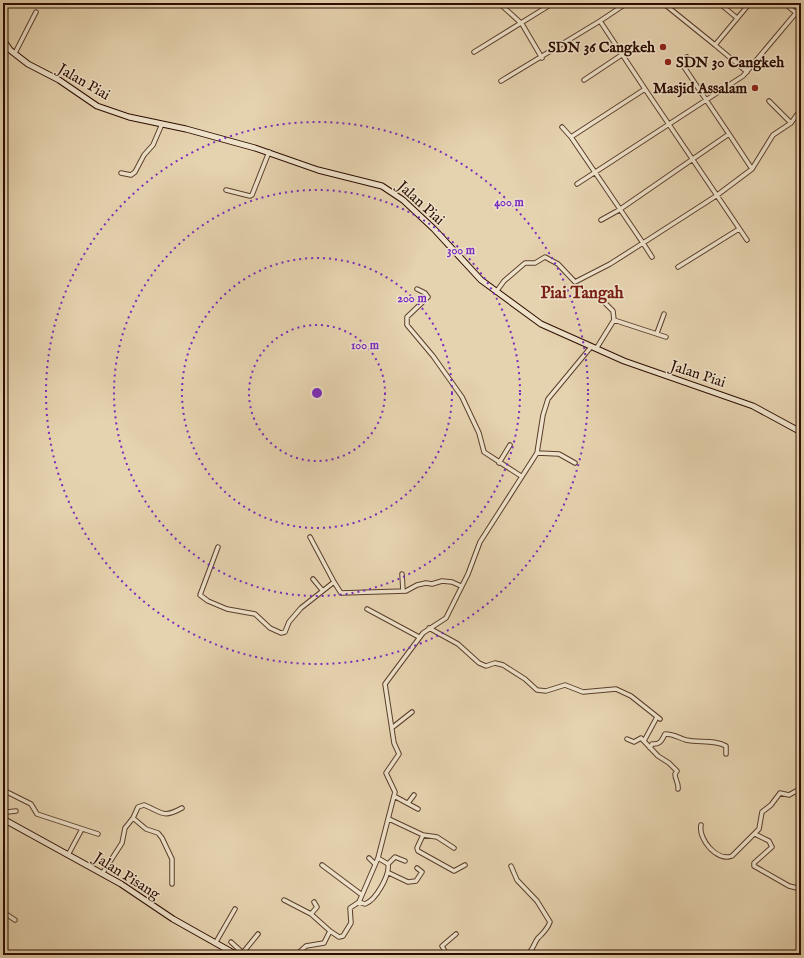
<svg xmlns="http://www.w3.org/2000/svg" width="804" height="958" font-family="'IM FELL English',serif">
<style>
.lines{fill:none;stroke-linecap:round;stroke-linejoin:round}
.street-casing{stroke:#5a3e2c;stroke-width:5.5}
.secondary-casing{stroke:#2c0c00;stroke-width:7}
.street{stroke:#eee2ca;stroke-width:3.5}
.secondary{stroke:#eee2ca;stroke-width:5}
.ring{fill:none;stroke:#7b2cbf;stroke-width:2;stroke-dasharray:2 4}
.poi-dot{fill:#8f2418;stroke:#eee2ca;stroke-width:1.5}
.labels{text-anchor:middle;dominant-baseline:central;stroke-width:3;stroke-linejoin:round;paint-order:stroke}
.poi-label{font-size:15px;font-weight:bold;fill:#2c0c00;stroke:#eee2ca;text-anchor:end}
.street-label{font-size:15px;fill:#2c0c00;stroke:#eee2ca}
.quarter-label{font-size:17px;font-weight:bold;fill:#7a1f14;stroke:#eee2ca}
.centre{fill:#7b2cbf;stroke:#eee2ca;stroke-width:2}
.ring-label{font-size:12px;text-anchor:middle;font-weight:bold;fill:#7b2cbf;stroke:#eee2ca;stroke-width:3;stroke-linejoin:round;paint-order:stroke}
</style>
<rect width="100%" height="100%" fill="#e5d2ae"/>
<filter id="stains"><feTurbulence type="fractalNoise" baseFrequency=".005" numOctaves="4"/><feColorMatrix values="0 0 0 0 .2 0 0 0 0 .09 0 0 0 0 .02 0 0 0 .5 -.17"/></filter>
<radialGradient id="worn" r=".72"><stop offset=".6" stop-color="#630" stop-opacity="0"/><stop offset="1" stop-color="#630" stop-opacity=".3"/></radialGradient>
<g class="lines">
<defs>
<path id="street" d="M499,3l23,21 20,34
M663,3l52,42
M719,3l18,15
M784,3l12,10
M600,21l27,-18
M474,52l76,-47 -2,-2
M15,53l21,-41
M687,57l-5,4v3l47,70
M747,72l-32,-27 35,-42
M584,80l39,-26
M501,81l99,-60 45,68
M769,101l22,22
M562,127l9,10
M121,173l10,2 4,-3 9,-17 9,-10 9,-21
M577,184l166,-108 58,-69
M226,190l24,6 2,-1 17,-43
M601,220l18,-10 110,-76 23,35
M747,240l-102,-151 -74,48 72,106 73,-47 36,-27 21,-34 18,-12 10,-14
M678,267l61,-38
M417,289l8,4 3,4 -21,20v8l26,31 29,41 17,36 5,19 37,24
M496,292l8,-11 21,-18h10l10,-6 13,7 17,18 35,-18 33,-21 9,14
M603,301l10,10 1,9 52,17
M657,333l7,-19
M596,349l18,-29
M796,429l5,-7
M537,453l22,1 16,9
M499,463l11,-18
M310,537l24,45 7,11 65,-2 11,-6 9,-2 6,1 10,-3 10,1 9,4
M218,547l-18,48 8,6 19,8 28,5 15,14 11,5 4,-1 4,-10 12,-14 33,-26
M402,574l1,17
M313,579l9,11
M367,609l52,28
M429,628l29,16 21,19 7,3 9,-3 8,2 22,14 12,11 9,1 19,-6 18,7 33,-3 15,7 29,23
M393,727l19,-15
M627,739l7,3 7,-4 17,18 11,7 8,8 -2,3c0,6 4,9 3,15
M644,741l13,-24
M650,748l2,-4c8,1 10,-4 13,-10 9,0 14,4 21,6 13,3 28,-1 40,6v8
M3,790l28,14 6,10 61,20
M394,796l24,13
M408,803l6,-8
M3,818l4,-6 9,-1
M133,818l13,11 12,4 4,5 10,21v25
M389,819l34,16 14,2 17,11
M701,825c-3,14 16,37 31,31l27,-27 3,-17 9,-7 9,-12 9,2 9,-5 3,2
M755,834l14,7 3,6 -18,16v3l35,20 12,3
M423,835l-6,13 1,3 36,20 11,-6
M68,855l14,-26
M369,858l6,6
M388,864l7,-7 10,4
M322,865l40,30
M511,866l6,14 20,21 13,21c-3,8 -7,11 -12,16 -4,5 -5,12 -11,17
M389,873l19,9 8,-1 6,-9 -5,-4
M102,874l20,-31 3,-15 8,-10 5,-11 6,-2c18,7 18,14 38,3
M3,878l2,2
M284,900l27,14 19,17
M359,902l6,2c11,-4 25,-29 23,-40l-10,-6
M3,912l12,8
M311,914l6,-7 -3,-5
M216,942l19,-33
M231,942l12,11
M241,955l17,-21
M248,955h11
M296,955l10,-9 18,-3 6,-12 9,6 4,-1 8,-13 -1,-15 9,-6 19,-44 17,-66 -9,-19 13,-19 -5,-11 -9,-59 38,-51 23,-15 22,-44 12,-32 57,-89 6,-38 5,-16 43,-52
M447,955l-5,-9 14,-12"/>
<path id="secondary" d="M3,40l7,10 18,14 31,16 38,26 32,11 57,12 69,19 63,22 64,16 21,14 31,29 47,51 60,44 83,37 129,45 48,26
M3,819l118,65 52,35 64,36"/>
</defs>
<use href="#street" class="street-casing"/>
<use href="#secondary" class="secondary-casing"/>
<use href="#street" class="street"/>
<use href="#secondary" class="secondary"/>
</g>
<g class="ring">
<circle cx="317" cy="393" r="68"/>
<circle cx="317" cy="393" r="135"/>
<circle cx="317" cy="393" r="203"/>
<circle cx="317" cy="393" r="271"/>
</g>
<g class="poi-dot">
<circle cx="663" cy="47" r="4"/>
<circle cx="668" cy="62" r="4"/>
<circle cx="755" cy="88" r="4"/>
</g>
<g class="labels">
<g class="poi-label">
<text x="655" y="47">SDN 36 Cangkeh</text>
<text x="676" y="62" text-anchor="start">SDN 30 Cangkeh</text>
<text x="747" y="88">Masjid Assalam</text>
</g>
<g class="street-label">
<text transform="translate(84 82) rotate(30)">Jalan Piai</text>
<text transform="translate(421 203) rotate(42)">Jalan Piai</text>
<text transform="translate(698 374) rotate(18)">Jalan Piai</text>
<text transform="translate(127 876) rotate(32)">Jalan Pisang</text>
</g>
<g class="quarter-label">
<text x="582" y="293">Piai Tangah</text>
</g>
</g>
<circle cx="317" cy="393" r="6" class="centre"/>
<g class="ring-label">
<text x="509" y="206">400 m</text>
<text x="461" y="254">300 m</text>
<text x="412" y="302">200 m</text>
<text x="365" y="349">100 m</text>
</g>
<rect width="804" height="958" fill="none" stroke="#e5d2ae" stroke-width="16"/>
<rect x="4" y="4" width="796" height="950" fill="none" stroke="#2c0c00" stroke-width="2"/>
<rect x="8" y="8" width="788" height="942" fill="none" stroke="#2c0c00"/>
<rect width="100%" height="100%" filter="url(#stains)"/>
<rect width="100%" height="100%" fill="url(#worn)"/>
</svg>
